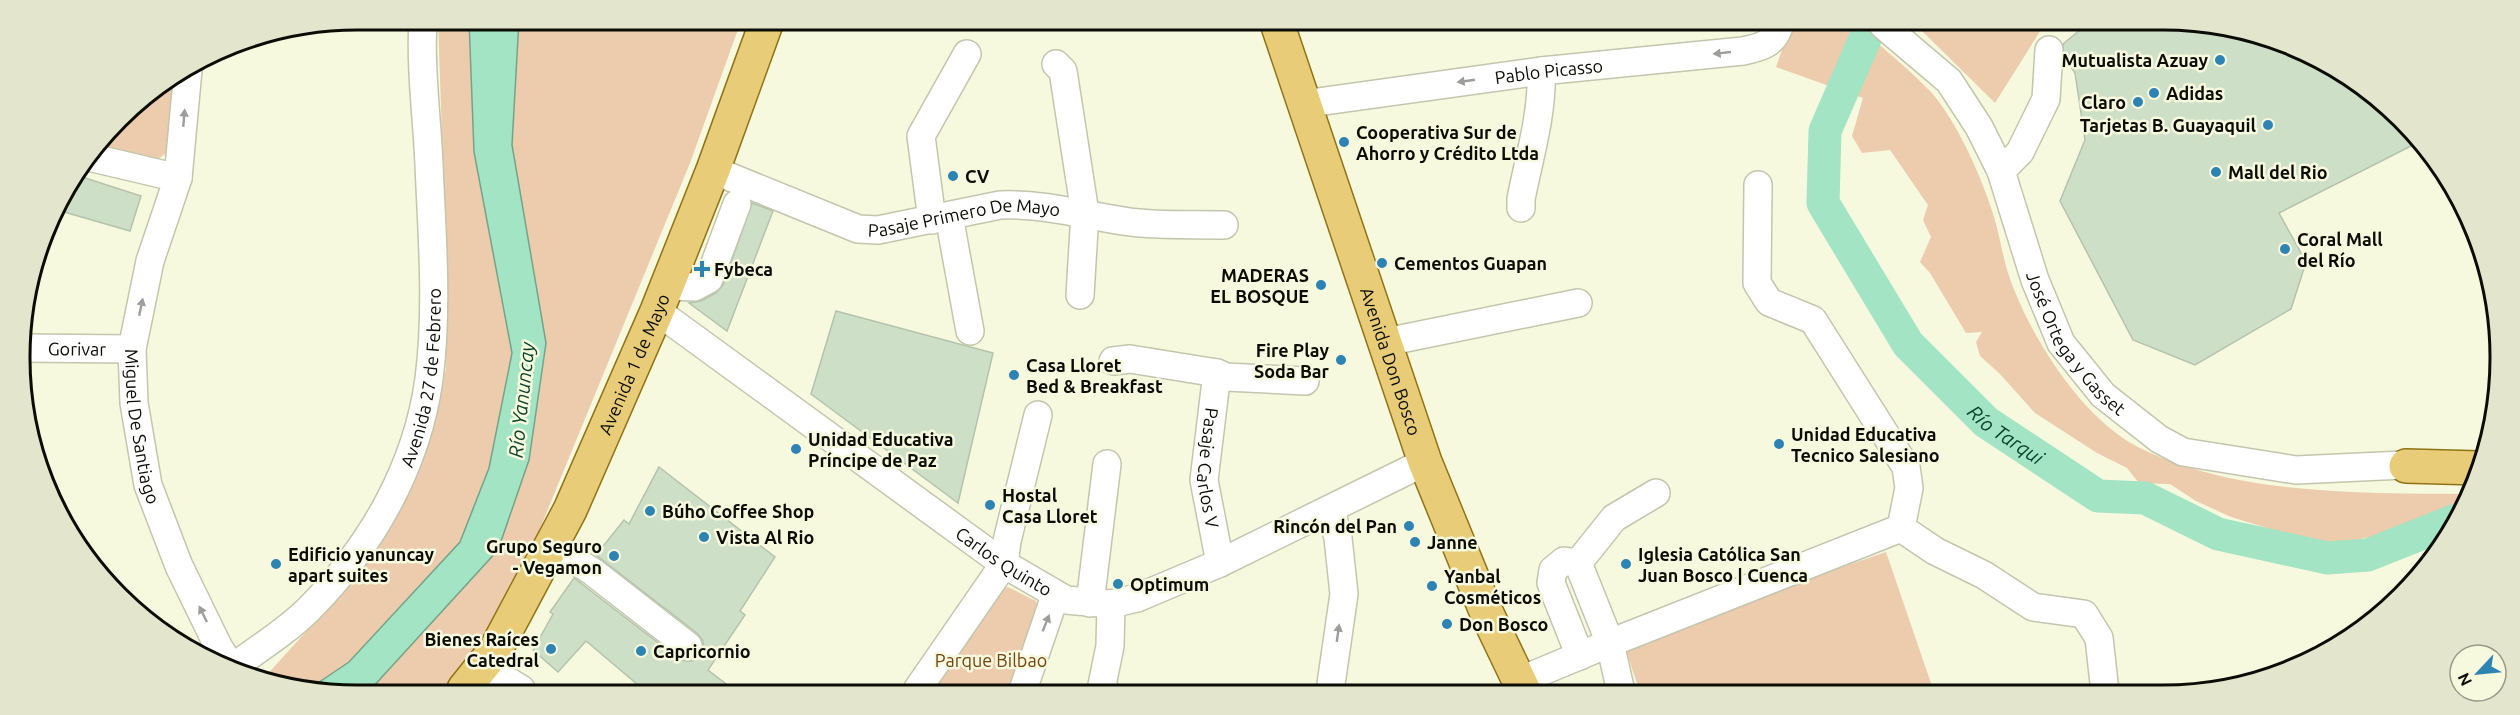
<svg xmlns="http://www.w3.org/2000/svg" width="2520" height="715" font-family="Ubuntu,sans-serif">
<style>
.green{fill:#edcbad}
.water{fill:#a2e4c3;stroke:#75a38a;stroke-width:1.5}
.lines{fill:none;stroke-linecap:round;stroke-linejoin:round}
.river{stroke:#a2e4c3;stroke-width:33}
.building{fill:#cedfc8;stroke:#b3c3ad;stroke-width:1.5}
.minor-casing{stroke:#c3c6ad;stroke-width:30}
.major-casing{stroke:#917315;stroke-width:36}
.minor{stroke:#fff;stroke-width:27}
.major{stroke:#e8cc78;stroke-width:33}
.oneway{fill:#9d9e9b}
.poi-dot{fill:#2d84b3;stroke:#f6f9de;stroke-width:2}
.labels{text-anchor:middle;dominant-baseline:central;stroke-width:5;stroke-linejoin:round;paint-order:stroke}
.poi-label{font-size:18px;font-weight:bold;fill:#0b0c04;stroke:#f6f9de;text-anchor:start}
.street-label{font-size:18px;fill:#0b0c04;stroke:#f6f9de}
.park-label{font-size:18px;fill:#734512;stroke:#f6f9de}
.water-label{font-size:20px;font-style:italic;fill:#0b422c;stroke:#f6f9de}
.rim{fill:none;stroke:#0b0c04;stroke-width:3}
</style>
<rect width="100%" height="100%" fill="#f6f9de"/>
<path class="green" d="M438,20h31l5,132 38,201 -23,115 -29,74 -111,120 -40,27h-17l-28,-11 78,-86 50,-67 28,-61 26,-95 -1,-146z
M519,20l222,1 -51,142 -156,380 -47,96 -38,50h-78l127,-139 48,-207 -34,-198z
M1791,24l66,1c24,22 51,43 74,67 26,29 52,88 63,125 6,20 9,42 16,62 21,58 70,137 126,167 97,50 227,47 334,48l-5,13 -7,11 -11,-4 -62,20 -55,11 -34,-8 -65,-20 -35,-16 -26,-17 -31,-1 -12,-15 -30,-15 -62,-40 -35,-39 -20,-18 -4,-14 6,-10 -16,1 -36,-60 -10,-11 11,-25 -8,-17 5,-15 -38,-55 -28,3 -10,-17 11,-38 -87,-31z
M1916,25h128l-49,78z
M176,77l-9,76 -12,8 -55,-12 34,-45z
M1886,552l48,140h-294l-17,-50z
M1008,587l28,14 2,7 -24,82h-83l69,-100z"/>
<path class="water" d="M469,20h50l-7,125 34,198 -17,117 -31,90 -127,139h-62l40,-27 111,-120 29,-74 23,-115 -38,-201z"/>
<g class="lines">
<path class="river" id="s1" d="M1871,25l-46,106 -2,72 85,141 78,78 112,74 47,2 73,36 109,24 41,-3 88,-35"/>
</g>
<path class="building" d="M2086,25l142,1 122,50 67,67 -138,70 27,49 -15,47 -96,56 -62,-25 -73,-139 25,-61 -10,-67 -11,-17 -1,-12z
M79,176l62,20 -11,35 -76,-22z
M752,203l21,8 -46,120 -38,-28 12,-2 15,-8 7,-8z
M836,311l157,42 -35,150 -147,-109z
M659,467l116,90 -35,54 5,4 -37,55 26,20h-90l-58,-49 -28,31 -25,-22 20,-36 -3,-2 24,-34 104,80 7,3h8l8,-6 3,-7 -1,-7 -5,-7 -102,-79 28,-35 5,4z"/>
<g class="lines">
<defs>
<g id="minor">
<path id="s2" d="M1883,25l66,56 30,46 22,44 34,109 26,63 42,52 56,44 24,13 113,18 129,-6"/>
<path d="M1056,64l7,7 22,142 -5,82"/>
<path id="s3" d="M188,70l-10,108 -28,83 -18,88 2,54 14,82 31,81 39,80 12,20"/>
<path id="s4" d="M1303,104l238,-33 202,-20c19,-4 31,-7 37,-27"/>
<path d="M93,158l85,20"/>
<path id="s5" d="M713,170l145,59 20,1 122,-25c44,-2 87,11 130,17 30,4 63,2 94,3"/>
<path d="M2001,171l19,-19 26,-53 3,-49"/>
<path d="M1758,185l-1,98 12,19 44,18 93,147 3,21 -8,40"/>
<path d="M1521,208v-9c8,-41 22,-86 20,-128"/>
<path d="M949,216l21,115"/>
<path d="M932,220l-11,-84 46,-82"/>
<path d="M667,286l27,1 15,-8 28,-75"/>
<path id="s6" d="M657,311l347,253 62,36 45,4 26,-6 83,-35 205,-101"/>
<path d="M1386,342l192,-39"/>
<path id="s7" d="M21,348l111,1"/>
<path id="s8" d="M1113,361l17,-2 87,14 -13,107 16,83"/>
<path d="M1217,373l9,4 79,4"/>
<path d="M551,545l42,27 95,74"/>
<path d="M1578,563l36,-45 42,-25"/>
<path d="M1090,603l17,-139"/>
<path d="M1580,656l-29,-73 2,-13 11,-9 14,2 32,80 291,-115 34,23 49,24 49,32 51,7 15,24 6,54"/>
<path d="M483,666l38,23"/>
<path id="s9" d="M233,667c25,-18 54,-36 76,-58 62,-62 108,-142 120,-230 9,-70 3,-144 0,-214 -2,-48 -9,-97 -6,-145"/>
<path d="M1519,681l91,-38 11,49"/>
<path d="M917,690l87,-126 3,-23 31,-126"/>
<path d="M1023,690l32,-94"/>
<path d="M1106,691l-5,-1 9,-44 1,-42"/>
<path d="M1330,691l14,-97 -6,-56 -7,-29"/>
</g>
<g id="major">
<path id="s10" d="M1277,23l148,439 63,154 36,75"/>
<path d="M2406,466l73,2"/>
<path id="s11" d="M464,689l32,-40 74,-139 87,-199 56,-141 54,-149"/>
</g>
</defs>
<use href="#minor" class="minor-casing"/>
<use href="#major" class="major-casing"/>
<use href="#minor" class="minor"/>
<use href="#major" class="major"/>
</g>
<defs><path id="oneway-solid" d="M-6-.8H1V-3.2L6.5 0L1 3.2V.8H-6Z" transform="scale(1.5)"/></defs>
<g class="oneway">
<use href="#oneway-solid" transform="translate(1722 53) rotate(174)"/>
<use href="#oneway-solid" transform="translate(1466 81) rotate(172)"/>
<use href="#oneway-solid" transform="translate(184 118) rotate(-85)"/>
<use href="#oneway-solid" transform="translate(141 307) rotate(-78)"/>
<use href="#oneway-solid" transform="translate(203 614) rotate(-116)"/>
<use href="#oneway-solid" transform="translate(1046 623) rotate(-68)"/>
<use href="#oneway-solid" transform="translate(1338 633) rotate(-82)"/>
</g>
<g class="poi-dot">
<circle cx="2220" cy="60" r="6"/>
<circle cx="2154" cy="93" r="6"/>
<circle cx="2138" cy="102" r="6"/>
<circle cx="2268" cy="125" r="6"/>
<circle cx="1344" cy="142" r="6"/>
<circle cx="2216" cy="172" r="6"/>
<circle cx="953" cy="176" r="6"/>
<circle cx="2285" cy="249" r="6"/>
<circle cx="1382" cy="263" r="6"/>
<path d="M699 260h6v6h6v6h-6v6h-6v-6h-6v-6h6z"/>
<circle cx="1321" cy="285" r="6"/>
<circle cx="1341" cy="360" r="6"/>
<circle cx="1014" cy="375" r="6"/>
<circle cx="1779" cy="444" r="6"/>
<circle cx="796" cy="449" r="6"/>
<circle cx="990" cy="505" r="6"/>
<circle cx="650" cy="511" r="6"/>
<circle cx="1409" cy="526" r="6"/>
<circle cx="704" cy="537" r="6"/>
<circle cx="1415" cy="542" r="6"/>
<circle cx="614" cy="556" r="6"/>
<circle cx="276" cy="564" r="6"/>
<circle cx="1626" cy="564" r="6"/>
<circle cx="1118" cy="584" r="6"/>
<circle cx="1432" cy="586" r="6"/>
<circle cx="1447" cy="624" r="6"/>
<circle cx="551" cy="649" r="6"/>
<circle cx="641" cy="651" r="6"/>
</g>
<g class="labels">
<g class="poi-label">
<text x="2208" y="60" text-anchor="end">Mutualista Azuay</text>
<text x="2166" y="93">Adidas</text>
<text x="2126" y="102" text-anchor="end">Claro</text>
<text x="2256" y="125" text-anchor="end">Tarjetas B. Guayaquil</text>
<text x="1356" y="132">Cooperativa Sur de<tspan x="1356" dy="21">Ahorro y Crédito Ltda</tspan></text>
<text x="2228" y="172">Mall del Rio</text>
<text x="965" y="176">CV</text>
<text x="2297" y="239">Coral Mall<tspan x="2297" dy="21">del Río</tspan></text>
<text x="1394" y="263">Cementos Guapan</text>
<text x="714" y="269">Fybeca</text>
<text x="1309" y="275" text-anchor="end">MADERAS<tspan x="1309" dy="21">EL BOSQUE</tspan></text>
<text x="1329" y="350" text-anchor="end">Fire Play<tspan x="1329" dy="21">Soda Bar</tspan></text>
<text x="1026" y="365">Casa Lloret<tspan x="1026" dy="21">Bed &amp; Breakfast</tspan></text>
<text x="1791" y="434">Unidad Educativa<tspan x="1791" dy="21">Tecnico Salesiano</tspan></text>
<text x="808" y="439">Unidad Educativa<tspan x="808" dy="21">Príncipe de Paz</tspan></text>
<text x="1002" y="495">Hostal<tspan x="1002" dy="21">Casa Lloret</tspan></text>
<text x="662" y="511">Búho Coffee Shop</text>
<text x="1397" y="526" text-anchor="end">Rincón del Pan</text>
<text x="716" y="537">Vista Al Rio</text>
<text x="1427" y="542">Janne</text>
<text x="602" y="546" text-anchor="end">Grupo Seguro<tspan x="602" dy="21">- Vegamon</tspan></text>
<text x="288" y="554">Edificio yanuncay<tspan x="288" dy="21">apart suites</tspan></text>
<text x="1638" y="554">Iglesia Católica San<tspan x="1638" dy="21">Juan Bosco | Cuenca</tspan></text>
<text x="1444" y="576">Yanbal<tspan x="1444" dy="21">Cosméticos</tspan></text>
<text x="1130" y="584">Optimum</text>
<text x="1459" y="624">Don Bosco</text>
<text x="539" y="639" text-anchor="end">Bienes Raíces<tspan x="539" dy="21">Catedral</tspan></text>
<text x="653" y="651">Capricornio</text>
</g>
<g class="street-label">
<text stroke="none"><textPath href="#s4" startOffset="248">Pablo Picasso</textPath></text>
<text stroke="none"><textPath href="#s5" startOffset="264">Pasaje Primero De Mayo</textPath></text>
<text stroke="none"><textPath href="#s2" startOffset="381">José Ortega y Gasset</textPath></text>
<text stroke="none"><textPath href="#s7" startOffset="56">Gorivar</textPath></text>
<text stroke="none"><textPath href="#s10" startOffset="357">Avenida Don Bosco</textPath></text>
<text stroke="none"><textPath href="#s11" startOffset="368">Avenida 1 de Mayo</textPath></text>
<text stroke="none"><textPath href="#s9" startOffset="360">Avenida 27 de Febrero</textPath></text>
<text stroke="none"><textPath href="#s3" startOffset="364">Miguel De Santiago</textPath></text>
<text stroke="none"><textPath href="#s8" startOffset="201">Pasaje Carlos V</textPath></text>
<text stroke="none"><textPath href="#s6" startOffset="428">Carlos Quinto</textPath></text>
</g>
<g class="park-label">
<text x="991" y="660">Parque Bilbao</text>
</g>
<g class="water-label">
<text transform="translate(521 400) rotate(-84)">Río Yanuncay</text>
<text stroke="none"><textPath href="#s1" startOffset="486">Río Tarqui</textPath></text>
</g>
</g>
<path d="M0 0H2520V715H0ZM357 30H2163A327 327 0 0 1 2490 357V358A327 327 0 0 1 2163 685H357A327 327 0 0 1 30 358V357A327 327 0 0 1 357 30Z" fill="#e3e6cd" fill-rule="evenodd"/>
<path class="rim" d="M357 30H2163A327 327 0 0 1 2490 357V358A327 327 0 0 1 2163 685H357A327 327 0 0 1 30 358V357A327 327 0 0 1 357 30Z"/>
<g transform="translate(2478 673) rotate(244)"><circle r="28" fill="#f6f9de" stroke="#989a87" stroke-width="1.5"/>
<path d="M0-4.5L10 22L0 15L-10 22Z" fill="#2d84b3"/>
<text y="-9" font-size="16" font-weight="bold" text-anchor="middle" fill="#0b0c04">N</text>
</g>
</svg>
